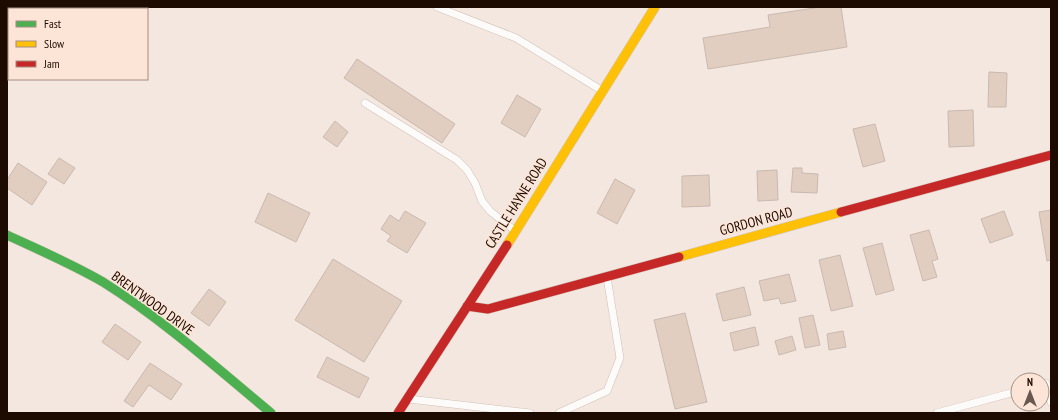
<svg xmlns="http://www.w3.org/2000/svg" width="1058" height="420" font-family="'PT Sans Narrow',sans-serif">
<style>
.building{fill:#e1cec1;stroke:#c9b9af}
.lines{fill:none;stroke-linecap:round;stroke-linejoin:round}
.lane-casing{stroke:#d1c2b7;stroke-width:8}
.fast-casing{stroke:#d1c2b7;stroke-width:10}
.slow-casing{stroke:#d1c2b7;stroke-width:10}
.jam-casing{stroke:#d1c2b7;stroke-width:10}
.lane{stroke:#fdfbfa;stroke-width:7}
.fast{stroke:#4caf50;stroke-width:9}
.slow{stroke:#ffc107;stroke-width:9}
.jam{stroke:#c62828;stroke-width:9}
.labels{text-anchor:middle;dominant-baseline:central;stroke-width:3;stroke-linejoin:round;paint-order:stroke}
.street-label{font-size:14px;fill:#1d0b01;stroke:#fce5d7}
</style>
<rect width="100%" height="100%" fill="#f4e7df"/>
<path class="building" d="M821,7h20l6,40 -139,22 -5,-31 67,-11 -2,-12z
M357,59l98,65 -13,19 -98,-65z
M989,72l18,1 -1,34h-18z
M517,95l24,14 -16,28 -24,-14z
M973,110l1,36 -25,1 -1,-36z
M335,121l13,11 -11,15 -14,-10z
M875,124l10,37 -22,6 -10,-38z
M59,158l16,10 -11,16 -16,-10z
M18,163l29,19 -15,23 -25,-17v-8z
M793,168h9v5l16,1 -1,19 -26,-1z
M777,170l1,30 -20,1 -1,-30z
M709,175l1,31 -28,1v-31z
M615,179l20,11 -18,34 -20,-11z
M268,193l42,20 -14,29 -41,-20z
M1051,210v50l-4,1 -8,-49z
M405,211l21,12 -19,30 -20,-12 4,-5 -10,-7 9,-14 9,6z
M1004,211l9,24 -23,8 -9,-24z
M929,230l9,29 -6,2 5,16 -14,4 -13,-46z
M882,243l12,47 -18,5 -13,-47z
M840,255l13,51 -22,5 -12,-51z
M333,259l69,42 -38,61 -69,-42z
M789,274l7,27 -15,3 -2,-6 -15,3 -5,-20z
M744,287l7,28 -28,6 -7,-27z
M209,289l17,13 -17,24 -18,-13z
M685,313l22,89 -32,7 -21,-89z
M813,315l7,30 -15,3 -6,-30z
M115,324l26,18 -13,18 -26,-18z
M755,327l4,18 -25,6 -4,-18z
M843,331l3,16 -17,3 -2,-16z
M792,336l4,14 -17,5 -4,-14z
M327,357l42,21 -10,20 -42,-21z
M150,363l32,21 -11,16 -22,-15 -16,22 -9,-6z"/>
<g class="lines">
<defs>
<path id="lane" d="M437,7l79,31 85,52
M365,103l92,57 10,10 8,13 7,18 8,10 24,19
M1042,384l4,-1 5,19
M409,399l121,14
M559,413l48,-22 13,-33 -13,-81
M937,413l81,-22"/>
<path id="fast" d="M7,235c32,15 65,29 96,47 59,37 114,86 168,131"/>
<path id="slow" d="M507,245l148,-238
M679,257l162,-45"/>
<path id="jam" d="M841,212l210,-57
M467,306l21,3 191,-52
M398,413l109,-168"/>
</defs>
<use href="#lane" class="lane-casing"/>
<use href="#fast" class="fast-casing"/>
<use href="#slow" class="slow-casing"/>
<use href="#jam" class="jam-casing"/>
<use href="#lane" class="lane"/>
<use href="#fast" class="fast"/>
<use href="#slow" class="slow"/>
<use href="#jam" class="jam"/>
</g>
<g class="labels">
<g class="street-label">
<text transform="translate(516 203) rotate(-58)">CASTLE HAYNE ROAD</text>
<text transform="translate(756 221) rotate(-15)">GORDON ROAD</text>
<text transform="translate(153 303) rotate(36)">BRENTWOOD DRIVE</text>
</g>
</g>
<rect width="1058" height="420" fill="none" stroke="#1d0b01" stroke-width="16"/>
<rect x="8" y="8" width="140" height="72" fill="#fce5d7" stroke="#a38e81"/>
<rect x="16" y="21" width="20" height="6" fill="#4caf50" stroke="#a38e81"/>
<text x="44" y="28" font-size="12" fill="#1d0b01">Fast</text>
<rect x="16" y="41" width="20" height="6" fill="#ffc107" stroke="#a38e81"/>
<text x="44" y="48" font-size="12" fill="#1d0b01">Slow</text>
<rect x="16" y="61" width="20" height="6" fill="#c62828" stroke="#a38e81"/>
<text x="44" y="68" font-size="12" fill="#1d0b01">Jam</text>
<g transform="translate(1030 392)"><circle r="19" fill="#fce5d7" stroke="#a38e81"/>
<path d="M0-3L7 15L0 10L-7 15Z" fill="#68584f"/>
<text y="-6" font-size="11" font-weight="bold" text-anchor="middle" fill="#1d0b01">N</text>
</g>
</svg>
